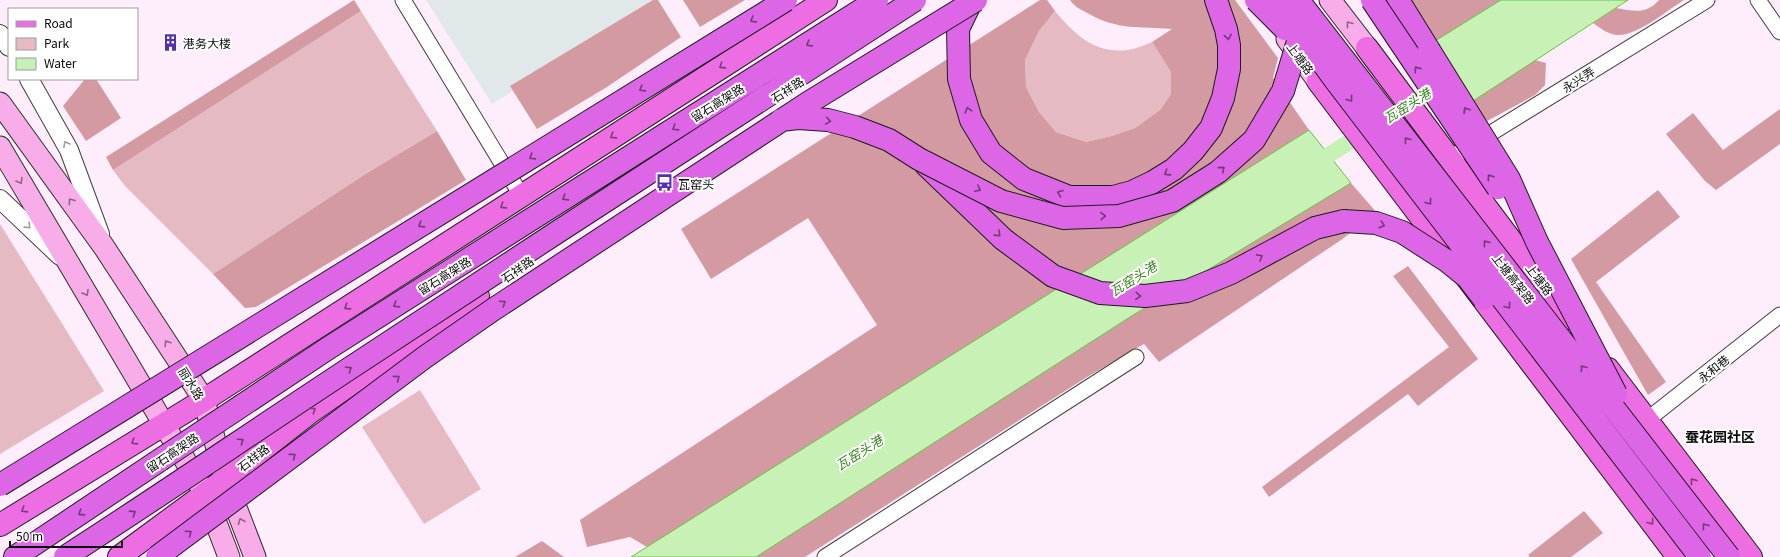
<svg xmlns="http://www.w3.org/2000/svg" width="1780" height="557" font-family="Georgia,'Noto Sans SC',serif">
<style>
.industrial{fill:#e1e8ea}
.green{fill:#e5bac2}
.forest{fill:#d49aa2}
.water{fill:#c8f1b6;stroke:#66c243}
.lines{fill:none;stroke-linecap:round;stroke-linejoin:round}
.canal{stroke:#c8f1b6;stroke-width:16}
.minor-casing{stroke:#3f3f3f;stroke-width:17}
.tertiary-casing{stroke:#3f3f3f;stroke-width:20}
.secondary-casing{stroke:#2e2e2e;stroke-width:23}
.primary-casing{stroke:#1d1d1d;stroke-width:24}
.trunk-casing{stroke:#1d1d1d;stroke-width:24}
.minor{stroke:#fff;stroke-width:15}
.tertiary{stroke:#fff;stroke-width:18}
.secondary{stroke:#f8ade8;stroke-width:21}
.primary{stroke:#ed6de3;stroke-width:22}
.trunk{stroke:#dc66e6;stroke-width:22}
.trunk-bridge-casing{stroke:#1d1d1d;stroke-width:24;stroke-linecap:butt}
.trunk-bridge{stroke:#dc66e6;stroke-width:22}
.oneway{stroke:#743979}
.oneway2{stroke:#8e6585}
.oneway3{stroke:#7c3c78}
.oneway4{stroke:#9e9e9e}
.labels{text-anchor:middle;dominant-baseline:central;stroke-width:4;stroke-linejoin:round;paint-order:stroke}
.poi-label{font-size:12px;fill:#0c0c0c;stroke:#fff;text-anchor:start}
.street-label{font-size:12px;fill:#0c0c0c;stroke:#fff}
.water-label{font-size:13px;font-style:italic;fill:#38861e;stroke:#fff}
.quarter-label{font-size:14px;font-weight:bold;fill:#0c0c0c;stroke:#fff}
</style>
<rect width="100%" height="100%" fill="#feedfb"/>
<path class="industrial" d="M426,0h235l-169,104z"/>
<path class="green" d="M361,11l76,120 -70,42 -154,101 -88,-88 -12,-16z
M1055,11c20,24 40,43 73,39 8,-1 16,-5 24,-8l19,30v22l-11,16 -25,18 -23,8 -26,6 -30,-10 -17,-20 -13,-25 -1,-27 14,-29z
M0,224l104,167 -104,63z
M420,390l61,99 -57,35 -62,-97z"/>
<path class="forest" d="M354,0l7,11 -248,159 -7,-13z
M653,0h5l23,37 -74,50 -70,42 -27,-43z
M683,0h62l-45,27z
M1040,0h7l8,11 -16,20 -14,29 1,27 13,25 17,20 30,10 26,-6 23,-8 25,-18 11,-16v-22l-19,-30 20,-13c-33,-3 -53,2 -85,-16 -7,-4 -12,-6 -17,-13h165l43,58 -5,20 36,52 -662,417 -17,-10 -43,10 -7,-27 297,-195 -69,-107 -97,61 -30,-50z
M1407,0h94l-66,41z
M1659,0h25c-18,11 -45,35 -66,35 -9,0 -18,-7 -25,-12l23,-15c18,3 30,7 43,-8z
M1535,60l11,3 -1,22 -10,10 -48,26 -14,-20z
M85,79h11l25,39 -35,23 -23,-35z
M1780,109v35l-64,46 -11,-9 -39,-47 27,-21 30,37z
M437,131l29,49 -210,127 -11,1 -32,-34 154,-101z
M1351,183l26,30 -36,27 -182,122 -15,-18 -57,33 -282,180h-49l374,-240z
M1658,190l22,27 -84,65 70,100 -18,13 -77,-136z
M1408,266l70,93 -60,47 -10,-12 -139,103 -7,-10 187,-140 -56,-71z
M1584,511l19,22 -32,24h-41l-2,-2z
M542,541l22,16h-49z"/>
<path class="water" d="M1501,0h127l-155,101 -38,-60z
M1309,130l42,53 -221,134 -374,240h-125z"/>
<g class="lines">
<path class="canal" d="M1311,166l131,-82"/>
<defs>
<path id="minor" d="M403,0l118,195
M1758,0l22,32
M1449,159l258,-159
M1647,420l133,-105
M825,557l311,-200"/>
<path id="tertiary" d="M0,34l9,13
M29,79l40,71 31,84
M0,199l60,57"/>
<path id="secondary" d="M1330,0l37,48
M1287,39l31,42
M0,103l104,144 100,153 21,79 30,78
M0,147l205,347 24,63"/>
<path id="primary" d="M1367,48l202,270
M1318,81l360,476
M1608,369l143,188
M0,525l204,-125 622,-400
M119,557l106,-78 84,-66 169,-117"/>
<path id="trunk" d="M972,0l-14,29 1,50 12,41 20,33 33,26 45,18h44l19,-5 21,-10 21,-13 19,-18 18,-23 12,-30 6,-29v-24l-3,-16 -10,-29
M1398,0l31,50
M926,165l77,74 50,37 47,17 45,3 42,-5 44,-18 84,-45 29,-7
M15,557l145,-97"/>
</defs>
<use href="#minor" class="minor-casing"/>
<use href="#tertiary" class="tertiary-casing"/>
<use href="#secondary" class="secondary-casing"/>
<use href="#primary" class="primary-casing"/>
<use href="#trunk" class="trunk-casing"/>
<use href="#minor" class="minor"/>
<use href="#tertiary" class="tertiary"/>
<use href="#secondary" class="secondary"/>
<use href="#primary" class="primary"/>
<use href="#trunk" class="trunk"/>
<defs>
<path id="trunk-bridge" d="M1256,0l29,29
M1277,0l58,80 365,477
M1298,0l431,557
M1372,0l126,188
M1429,50l80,129 28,63 79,152
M781,120l17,-2 30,2 27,7 34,13 30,19 82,42 62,17 56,-2 53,-15 46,-29 36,-32 29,-49 16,-53 1,-38
M1344,221l32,2 26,9 45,29 21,17 16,21
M160,460l170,-113 547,-347
M0,485l786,-485
M65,557c101,-65 201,-134 302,-200 182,-120 365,-239 548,-357
M157,557l268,-200 69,-48 314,-206 168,-103"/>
</defs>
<use href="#trunk-bridge" class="trunk-bridge-casing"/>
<use href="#trunk-bridge" class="trunk-bridge"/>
</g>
<defs><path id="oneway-chevron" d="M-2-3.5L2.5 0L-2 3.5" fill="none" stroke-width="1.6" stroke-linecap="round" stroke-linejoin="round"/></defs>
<g class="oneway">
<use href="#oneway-chevron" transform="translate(753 20) rotate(148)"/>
<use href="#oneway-chevron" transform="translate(1228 37) rotate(80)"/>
<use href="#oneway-chevron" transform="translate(809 44) rotate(148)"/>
<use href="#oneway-chevron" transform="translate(1417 69) rotate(-124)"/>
<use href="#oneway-chevron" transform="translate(642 89) rotate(148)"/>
<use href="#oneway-chevron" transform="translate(1350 99) rotate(53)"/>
<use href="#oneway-chevron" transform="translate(968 110) rotate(-107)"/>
<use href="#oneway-chevron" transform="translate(1466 110) rotate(-122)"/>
<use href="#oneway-chevron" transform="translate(828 121) rotate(9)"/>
<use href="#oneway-chevron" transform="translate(675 128) rotate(148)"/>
<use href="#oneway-chevron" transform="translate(1407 140) rotate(-128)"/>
<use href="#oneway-chevron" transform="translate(532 157) rotate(148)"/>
<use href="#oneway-chevron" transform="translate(1222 169) rotate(-41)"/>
<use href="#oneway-chevron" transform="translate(1167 173) rotate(147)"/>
<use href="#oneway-chevron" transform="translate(1490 177) rotate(-124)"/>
<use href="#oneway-chevron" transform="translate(978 189) rotate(27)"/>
<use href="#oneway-chevron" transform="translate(1060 193) rotate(-159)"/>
<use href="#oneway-chevron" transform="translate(565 198) rotate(148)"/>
<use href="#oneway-chevron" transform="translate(1429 202) rotate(53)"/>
<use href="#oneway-chevron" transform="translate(1103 216) rotate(-2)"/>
<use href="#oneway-chevron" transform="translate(421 225) rotate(148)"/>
<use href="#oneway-chevron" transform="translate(1382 225) rotate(19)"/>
<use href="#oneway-chevron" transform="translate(998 234) rotate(44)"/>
<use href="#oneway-chevron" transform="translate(1486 243) rotate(-128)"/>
<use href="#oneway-chevron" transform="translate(1260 257) rotate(-29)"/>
<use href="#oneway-chevron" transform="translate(1138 296) rotate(3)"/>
<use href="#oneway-chevron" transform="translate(503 303) rotate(-34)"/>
<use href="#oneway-chevron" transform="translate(396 305) rotate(148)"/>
<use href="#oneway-chevron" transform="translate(1508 306) rotate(53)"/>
<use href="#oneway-chevron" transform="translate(1583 368) rotate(-128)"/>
<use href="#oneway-chevron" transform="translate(349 369) rotate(-34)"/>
<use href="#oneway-chevron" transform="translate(397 378) rotate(-37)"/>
<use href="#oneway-chevron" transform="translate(241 441) rotate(-34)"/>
<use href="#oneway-chevron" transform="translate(293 456) rotate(-37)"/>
<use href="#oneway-chevron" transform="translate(81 513) rotate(147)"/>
<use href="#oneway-chevron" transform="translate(133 513) rotate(-33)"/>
<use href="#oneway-chevron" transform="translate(1705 526) rotate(-127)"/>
<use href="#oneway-chevron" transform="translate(189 533) rotate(-37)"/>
</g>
<g class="oneway2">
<use href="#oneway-chevron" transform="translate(1349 24) rotate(-127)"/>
<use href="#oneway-chevron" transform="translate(20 181) rotate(59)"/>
<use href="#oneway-chevron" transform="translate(71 201) rotate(-126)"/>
<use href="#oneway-chevron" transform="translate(86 293) rotate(60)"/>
<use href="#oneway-chevron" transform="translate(167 343) rotate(-123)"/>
<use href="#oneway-chevron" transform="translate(241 521) rotate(-112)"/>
</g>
<g class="oneway3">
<use href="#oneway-chevron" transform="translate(722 66) rotate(147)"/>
<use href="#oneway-chevron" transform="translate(613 136) rotate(147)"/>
<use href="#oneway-chevron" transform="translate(503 206) rotate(147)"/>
<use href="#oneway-chevron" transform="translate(347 307) rotate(147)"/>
<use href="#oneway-chevron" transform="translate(313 410) rotate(-34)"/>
<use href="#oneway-chevron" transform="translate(134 442) rotate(148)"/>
<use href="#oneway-chevron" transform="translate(1693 481) rotate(-127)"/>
<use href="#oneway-chevron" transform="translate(24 510) rotate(148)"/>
<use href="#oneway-chevron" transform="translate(1651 522) rotate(53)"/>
</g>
<g class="oneway4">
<use href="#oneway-chevron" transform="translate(66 144) rotate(-119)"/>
<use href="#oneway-chevron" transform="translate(28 226) rotate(44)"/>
</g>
<defs>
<symbol id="building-bare" viewBox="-9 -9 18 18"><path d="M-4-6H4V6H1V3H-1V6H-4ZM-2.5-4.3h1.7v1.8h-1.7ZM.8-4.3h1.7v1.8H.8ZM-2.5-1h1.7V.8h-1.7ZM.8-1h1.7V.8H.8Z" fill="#5430b1" stroke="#fff" stroke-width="2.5" paint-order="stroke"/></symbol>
<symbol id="bus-bare" viewBox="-9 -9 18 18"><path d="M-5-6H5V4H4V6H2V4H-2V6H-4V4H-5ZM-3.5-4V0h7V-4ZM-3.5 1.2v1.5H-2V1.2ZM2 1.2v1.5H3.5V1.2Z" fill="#5430b1" stroke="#fff" stroke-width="2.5" paint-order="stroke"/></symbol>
</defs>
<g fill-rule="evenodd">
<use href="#building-bare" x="158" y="30" width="25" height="25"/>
<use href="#bus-bare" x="652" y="170" width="25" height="25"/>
</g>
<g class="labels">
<g class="poi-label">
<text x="183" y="42">港务大楼</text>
<text x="678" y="183">瓦窑头</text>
</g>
<g class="street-label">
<text transform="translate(1301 58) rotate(54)">上塘路</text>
<text transform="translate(1578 79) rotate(-32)">永兴弄</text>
<text transform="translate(787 89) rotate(-33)">石祥路</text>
<text transform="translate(717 102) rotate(-32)">留石高架路</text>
<text transform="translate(517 269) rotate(-35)">石祥路</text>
<text transform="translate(444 275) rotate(-32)">留石高架路</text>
<text transform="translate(1514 278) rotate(52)">上塘高架路</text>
<text transform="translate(1540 279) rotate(53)">上塘路</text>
<text transform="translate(1713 368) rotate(-38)">永和巷</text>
<text transform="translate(192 383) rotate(58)">丽水路</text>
<text transform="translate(172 452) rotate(-34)">留石高架路</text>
<text transform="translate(253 457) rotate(-38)">石祥路</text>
</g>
<g class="water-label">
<text transform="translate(1407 105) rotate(-32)">瓦窑头港</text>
<text transform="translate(1133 278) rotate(-32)">瓦窑头港</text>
<text transform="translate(859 452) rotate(-32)">瓦窑头港</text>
</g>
<g class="quarter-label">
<text x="1720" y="436">蚕花园社区</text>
</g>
</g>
<rect x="8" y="8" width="130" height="72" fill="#ffffff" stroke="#9e9e9e"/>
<rect x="16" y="21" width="20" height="6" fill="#ed6de3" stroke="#9e9e9e"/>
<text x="44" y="28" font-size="12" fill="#0c0c0c">Road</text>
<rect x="16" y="38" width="20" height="12" fill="#e5bac2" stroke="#9e9e9e"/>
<text x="44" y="48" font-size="12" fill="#0c0c0c">Park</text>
<rect x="16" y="58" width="20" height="12" fill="#c8f1b6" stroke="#9e9e9e"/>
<text x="44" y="68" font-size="12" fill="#0c0c0c">Water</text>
<path d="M10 541v6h112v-6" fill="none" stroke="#0c0c0c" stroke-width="2"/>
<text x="16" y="541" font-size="12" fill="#0c0c0c" stroke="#ffffff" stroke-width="3" paint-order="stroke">50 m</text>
</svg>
